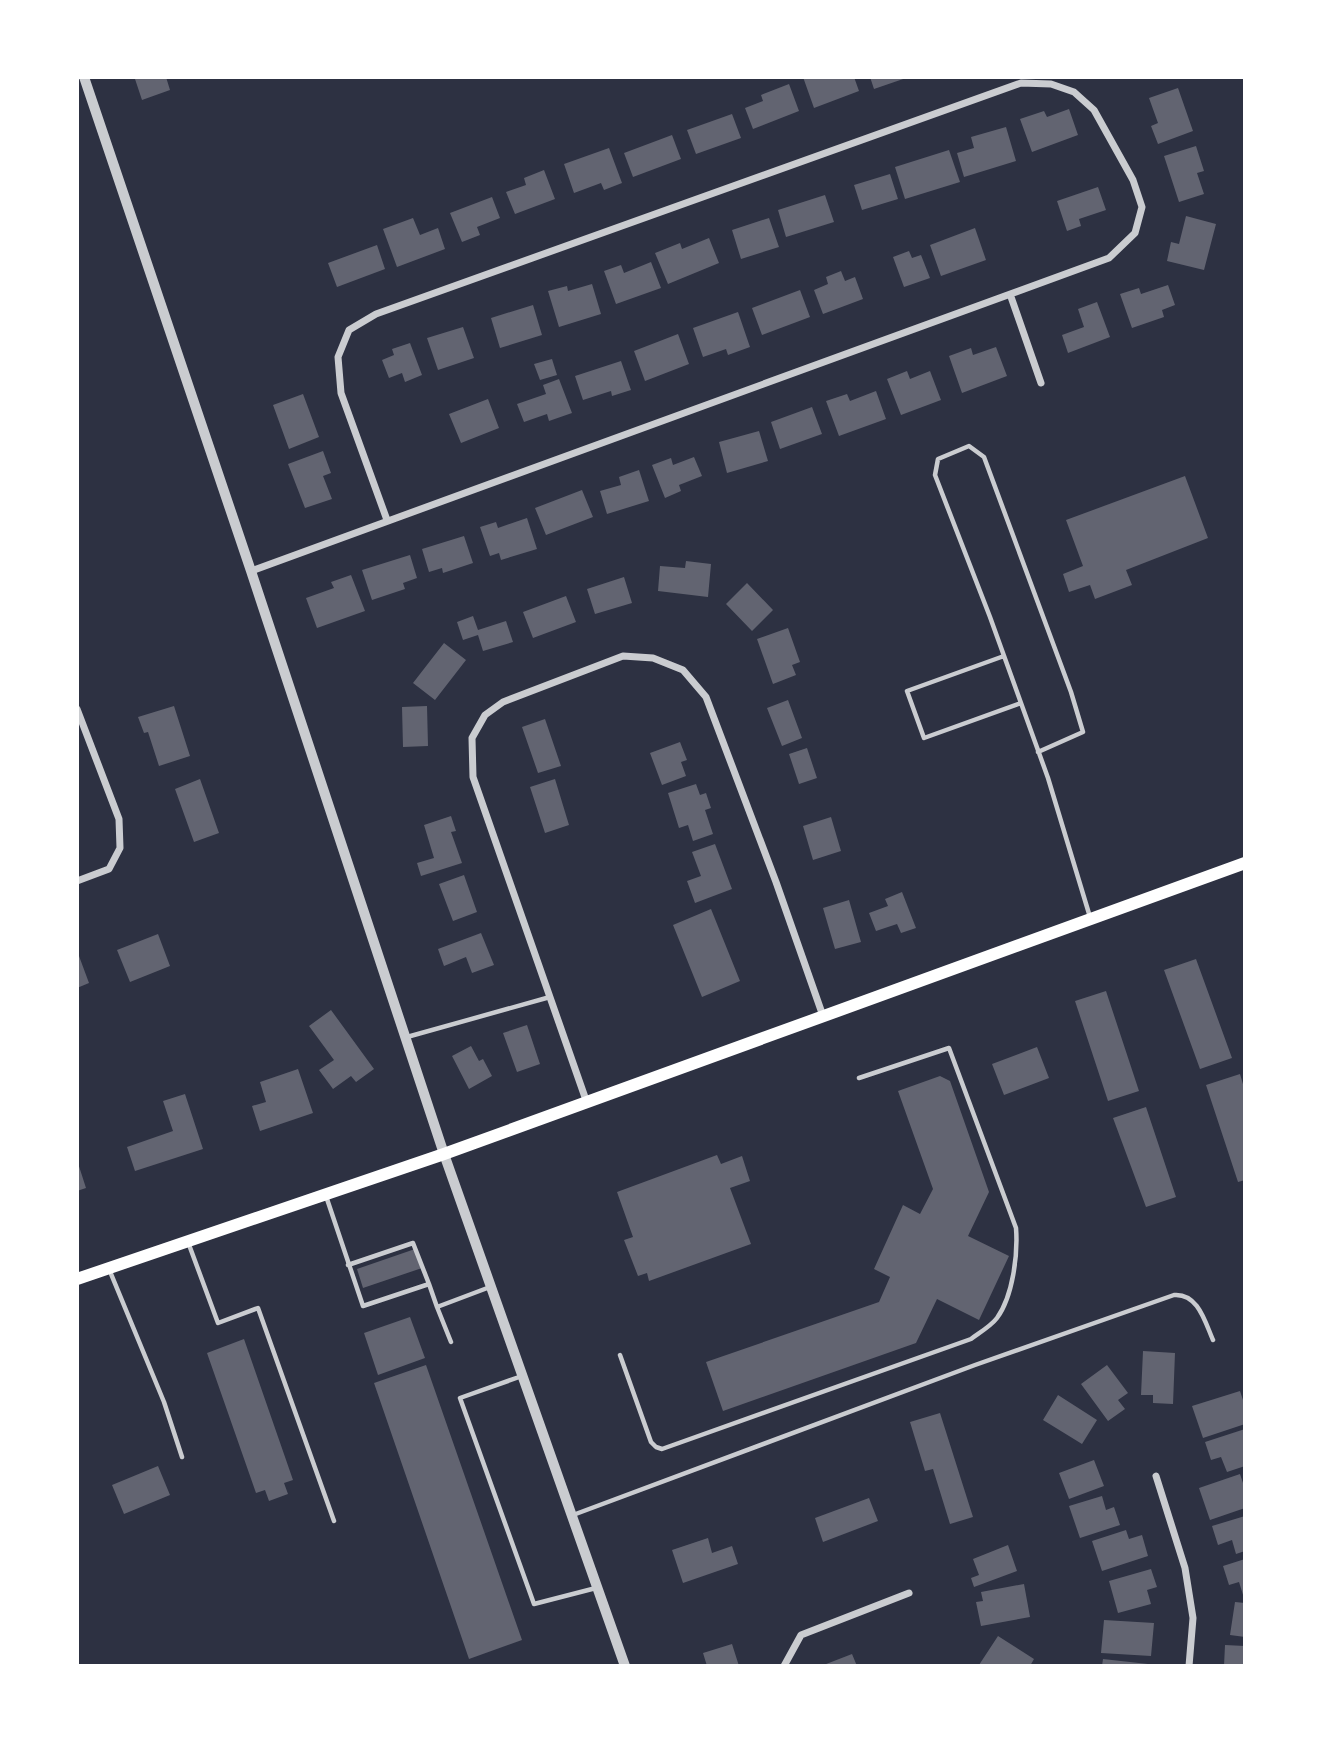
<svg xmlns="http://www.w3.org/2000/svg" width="1322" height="1743" font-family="'DejaVu Sans',sans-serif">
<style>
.building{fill:#626471}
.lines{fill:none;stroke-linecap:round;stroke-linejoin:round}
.service{stroke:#caccd0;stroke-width:4.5}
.minor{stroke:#caccd0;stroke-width:7}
.tertiary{stroke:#caccd0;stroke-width:10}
.secondary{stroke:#fff;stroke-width:12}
</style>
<rect width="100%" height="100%" fill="#2d3142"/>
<path class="building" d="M140,77h26l4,13 -28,10 -7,-21z
M803,77h51l5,14 -45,17z
M870,77h39l-35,12z
M789,84l10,27 -46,18 -8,-21 18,-7 -2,-6z
M1178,88l15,43 -35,13 -7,-18 7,-3 -9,-25z
M1069,109l9,26 -46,17 -12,-33 24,-8 3,6z
M732,114l9,24 -45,16 -9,-24z
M1006,127l10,34 -52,16 -7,-24 17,-5 -3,-11z
M672,135l9,24 -48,18 -9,-24z
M1196,146l8,25 -7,2 7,21 -25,8 -15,-46z
M609,148l13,35 -18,7 -3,-7 -27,10 -10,-29z
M949,150l11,32 -55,17 -10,-32z
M544,170l11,29 -40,15 -9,-22 20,-7 -2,-7z
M890,174l8,25 -36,11 -8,-25z
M1098,187l8,23 -27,9 2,7 -14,5 -10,-30z
M825,195l9,27 -48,15 -8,-27z
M492,197l8,21 -23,9 3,8 -18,7 -12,-29z
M1186,216l30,8 -12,46 -37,-9 4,-19 8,2z
M413,218l7,17 18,-7 7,21 -48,18 -14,-38z
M769,218l10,29 -38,12 -9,-29z
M975,228l11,32 -45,16 -11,-31z
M709,238l10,25 -51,21 -13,-31 25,-10 2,6z
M377,245l8,24 -48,18 -9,-24z
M909,251l3,7 9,-3 9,23 -26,9 -11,-30z
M651,262l10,26 -45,16 -12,-33 17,-6 3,8z
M841,271l4,10 10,-4 8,22 -40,15 -9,-24 14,-6 -2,-7z
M592,284l9,30 -42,13 -11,-36 19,-5 1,5z
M1168,285l7,20 -13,5 2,7 -32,11 -12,-34 19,-6 2,6z
M800,290l10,27 -48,18 -10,-27z
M1097,302l13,35 -42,16 -6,-18 22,-8 -6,-18z
M533,305l9,30 -42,13 -9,-30z
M738,312l12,35 -22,8 -2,-6 -23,8 -10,-29z
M463,327l11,31 -36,12 -11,-32z
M678,334l11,30 -44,17 -11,-30z
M410,343l12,32 -17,7 -3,-9 -13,5 -7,-18 12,-5 -2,-6z
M996,347l11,29 -45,17 -13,-37 22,-8 2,7z
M552,359l5,16 -17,5 -6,-16z
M621,361l10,29 -19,6 -1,-5 -28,9 -8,-24z
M907,371l3,8 20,-8 11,29 -40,15 -14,-36z
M559,379l13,34 -23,8 -2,-7 -23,8 -7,-18 29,-10 -3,-9z
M876,391l10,28 -47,17 -13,-35 21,-7 3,7z
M303,394l16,43 -30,12 -16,-44z
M488,399l11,29 -38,15 -12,-29z
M812,407l10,27 -42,15 -9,-27z
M759,431l9,30 -41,12 -8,-31z
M323,451l8,22 -8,3 9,23 -27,9 -17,-44z
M694,457l8,19 -23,9 2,6 -16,7 -13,-33 19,-7 2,7z
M639,470l10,31 -42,13 -7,-23 21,-6 -2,-8z
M1185,476l23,62 -82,32 6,15 -37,14 -5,-14 -21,7 -6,-18 20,-8 -17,-46z
M582,490l11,27 -47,18 -11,-27z
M527,518l10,31 -36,11 -2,-7 -9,3 -10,-29 16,-5 2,6z
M464,536l9,27 -30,10 -1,-5 -13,4 -7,-23z
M410,555l7,23 -14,5 2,6 -33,11 -10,-30z
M686,561l25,3 -3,33 -50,-6 2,-25 25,2z
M351,575l14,36 -48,17 -11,-30 28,-10 -3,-6z
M624,577l8,26 -37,11 -8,-25z
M747,583l26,27 -21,21 -26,-27z
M566,596l10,26 -43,16 -10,-26z
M473,616l5,14 28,-9 7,21 -30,9 -5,-16 -15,5 -6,-18z
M788,628l12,34 -8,3 4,10 -23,9 -16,-45z
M444,643l22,17 -31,40 -22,-17z
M788,700l14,38 -20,8 -15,-38z
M174,706l16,50 -31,10 -11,-34 -4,1 -6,-16z
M427,706l1,40 -25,1 -1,-40z
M545,719l16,47 -23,7 -16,-46z
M680,742l7,18 -6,2 5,14 -24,9 -12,-32z
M807,748l10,30 -18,6 -10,-30z
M200,779l19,54 -25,9 -19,-53z
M555,779l14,46 -24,8 -15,-46z
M696,784l4,11 6,-2 5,15 -6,2 8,24 -20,7 -5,-16 -9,3 -11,-35z
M451,816l5,15 -5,1 11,31 -41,13 -4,-13 17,-5 -10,-33z
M831,817l10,34 -28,9 -10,-34z
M715,844l17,45 -37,14 -8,-22 14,-5 -9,-24z
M464,875l13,37 -24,9 -14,-37z
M902,892l14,36 -15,5 -4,-9 -21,7 -7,-18 19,-7 -3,-7z
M849,900l12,42 -26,7 -12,-41z
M711,909l29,72 -38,16 -29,-72z
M481,933l13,32 -22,8 -6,-16 -22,9 -6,-17z
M158,934l12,32 -40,16 -13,-32z
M79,956l10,27 -12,5v-31z
M1196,959l36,99 -32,11 -36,-99z
M1106,991l33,100 -31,10 -33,-100z
M331,1010l43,59 -18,13 -5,-6 -18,13 -14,-19 15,-10 -25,-34z
M527,1025l13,39 -23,8 -14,-39z
M471,1046l8,15 4,-2 9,17 -23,13 -17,-33z
M1037,1047l12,31 -45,17 -12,-31z
M298,1069l15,44 -53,18 -8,-25 14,-4 -6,-20z
M1240,1074l5,17v89l-7,2 -32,-97z
M940,1076l10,5 39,111 -21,44 41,20 -30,64 -42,-21 -21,44 -193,68 -17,-49 173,-60 11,-25 -16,-8 29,-64 17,9 13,-25 -35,-98z
M185,1094l18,55 -68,22 -8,-24 46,-16 -10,-30z
M1146,1107l30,90 -30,10 -33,-89z
M717,1155l4,9 21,-8 8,25 -20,7 21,56 -102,37 -2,-8 -9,3 -14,-36 9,-3 -16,-45z
M77,1160l9,28 -9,3z
M415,1249l7,19 -59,20 -6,-19z
M410,1317l15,41 -47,17 -14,-42z
M244,1339l49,141 -9,3 4,11 -19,7 -4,-11 -9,3 -49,-140z
M1143,1351l32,2 -2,51 -20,-1v-8h-12z
M426,1365l96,275 -53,19 -95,-276z
M1107,1365l21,28 -10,7 7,9 -17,12 -27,-37z
M1240,1391l5,15v18l-42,14 -11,-32z
M1058,1395l39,25 -15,24 -39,-24z
M940,1413l33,104 -23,7 -17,-55 -8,2 -15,-49z
M1245,1429v37l-18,6 -6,-15 -10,3 -6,-18z
M1094,1460l10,26 -35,13 -10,-26z
M158,1466l12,29 -46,19 -12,-29z
M1240,1474l5,15v19l-35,12 -11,-32z
M1102,1496l4,14 8,-3 6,18 -40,13 -11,-32z
M869,1498l9,23 -55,21 -8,-24z
M1245,1516v35l-9,3 -4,-14 -14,5 -6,-19z
M1126,1530l3,9 13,-4 6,21 -46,15 -10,-30z
M708,1538l4,15 20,-7 6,18 -55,19 -11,-33z
M1008,1545l9,26 -43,16 -3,-9 8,-3 -6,-16z
M1245,1559v39h-1l-5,-16 -10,3 -6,-19z
M1151,1569l6,18 -10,3 4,14 -33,9 -9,-32z
M1024,1584l6,33 -49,9 -5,-24 7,-1 -2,-9z
M1235,1602l10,1v34l-15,-2z
M1104,1620l50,3 -3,33 -50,-3z
M998,1636l36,23 -4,7 -51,-1z
M732,1644l7,22h-32l-4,-13z
M1225,1645l20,1v20h-21z
M852,1654l5,12h-36z
M1103,1659l45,5v2h-46z"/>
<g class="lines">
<path class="service" d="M1004,656l-97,35 17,47 97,-35
M1038,752l45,-20 -12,-40 -87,-235 -15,-11 -31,13 -3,16 55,142 58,161 42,139
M407,1037l143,-40
M326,1196l37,110 66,-22 8,23
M188,1242l30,81 40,-15 76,213
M348,1265l65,-22 16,41
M109,1269l55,133 18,55
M451,1342l-14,-35 53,-20
M620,1355l31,87 5,5 6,2 309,-110c8,-6 20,-13 26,-21 16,-22 21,-64 19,-90l-67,-180 -90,30
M522,1376l-62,22 74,206 62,-16
M573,1515l402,-150 199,-70c24,-2 31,27 39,45"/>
<path class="minor" d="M1010,294l31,89
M251,571l858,-313 26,-25 7,-26 -9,-27 -39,-70 -20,-18 -23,-8 -30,-1 -645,231 -27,16 -11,27 3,36 46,127
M77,709l42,110 1,29 -11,21 -32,12
M587,1103l-114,-326 -1,-39 13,-23 18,-13 120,-46 30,2 30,12 23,27 70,185 47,134
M1156,1476l29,92 8,50 -4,48
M784,1666l17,-31 108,-42"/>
<path class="tertiary" d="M84,77l167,494 193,583 181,512"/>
<path class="secondary" d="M77,1279l367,-125 801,-291"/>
</g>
<rect width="1322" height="1743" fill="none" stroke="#ffffff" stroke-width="158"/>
</svg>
